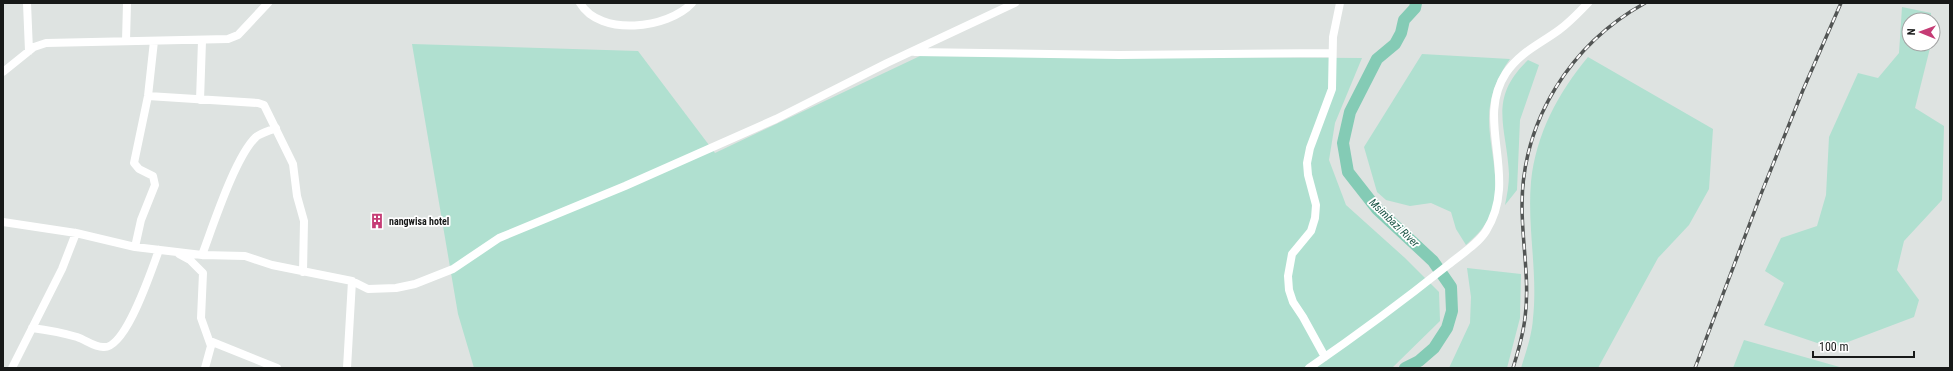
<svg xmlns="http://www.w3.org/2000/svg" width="1953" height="371" font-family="'Roboto Condensed',sans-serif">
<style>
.green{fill:#b0e0d0}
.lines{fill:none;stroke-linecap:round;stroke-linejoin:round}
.river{stroke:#84cbb5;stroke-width:12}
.minor{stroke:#fff;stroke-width:8}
.rail-casing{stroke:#525554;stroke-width:3.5}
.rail{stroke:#fff;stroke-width:2;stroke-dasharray:6;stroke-linecap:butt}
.labels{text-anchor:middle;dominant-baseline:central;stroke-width:3.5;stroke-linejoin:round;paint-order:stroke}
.poi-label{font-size:10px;font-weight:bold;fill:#171918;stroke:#fff;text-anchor:start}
.water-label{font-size:11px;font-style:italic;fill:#1a5445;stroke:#fff}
</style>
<rect width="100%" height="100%" fill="#dee3e1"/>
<path class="green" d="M1902,7l29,6v7h-22v24h22l-16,64 29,18 -2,74 -38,41 -7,29 22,30 -5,17 -82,31 -68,-23 20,-42 -19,-12 16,-33 36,-12 9,-31 3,-58 29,-64 20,5 21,-25z
M412,44l226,7 77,102 205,-97 442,2 -27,65 -6,37 17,45 59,53 34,34 1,29 -48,47h-918l-16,-54z
M1422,54l88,5c-13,18 -21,38 -21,60 0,37 19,78 -8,111 -4,5 -10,10 -15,15l-10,-16 -5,-17 -20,-9 -21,3 -24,-6 -9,-8 -13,-45z
M1588,57l125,72 -4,60 -20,36 -31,33 -60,110h-77c5,-16 11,-33 12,-50 5,-45 -6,-91 -2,-136 5,-48 27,-89 57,-125z
M1528,60l11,5 -19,55 -3,70 -12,15c2,-10 4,-20 4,-31 -2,-47 -22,-75 19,-114z
M1467,268l54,6 -1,44 -13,50h-58l21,-45 1,-26z
M1744,340l99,28h-110z"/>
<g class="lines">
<path class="river" d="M1405,368l14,-7 15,-13 13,-20 5,-17 -1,-24 -18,-26 -56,-52 -29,-37 -5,-29 7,-31 27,-53 18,-15 6,-11 3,-13 11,-12 1,-5"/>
<path class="minor" d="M27,3l2,48
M580,3c20,34 88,26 112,0
M126,41l1,-38
M915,52l204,3 213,-2
M3,72l31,-25 12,-4 182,-4 10,-4 30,-32
M148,96l110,7 6,2 29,59 4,32 7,25 -1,51
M200,100l2,-59
M3,222l73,11 59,14 67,8 43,1 27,9 80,16 16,8 28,-1 19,-4 38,-15 46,-31 126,-52 151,-67 111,-56 128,-60
M135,247l6,-27 14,-35 -2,-9 -14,-7 -5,-6 14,-67 6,-55
M179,254l11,6 13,13 -2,45 10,28 -6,22
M202,255c11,-29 33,-98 54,-118 5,-4 13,-6 20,-9
M32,328c16,2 31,5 45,9 9,3 17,10 26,10 23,3 49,-79 56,-97
M210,341l67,27
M1325,357l-22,-40 -10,-15 -4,-12 -1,-14 4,-22 19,-23 4,-13 1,-13 -8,-30 -1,-12 3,-15 22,-59 1,-52 7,-34
M12,368l50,-99 14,-36
M347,368l5,-87
M1309,368c48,-33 94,-67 139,-103 12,-10 29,-20 38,-34 34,-54 -12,-110 20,-158 14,-21 34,-29 53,-43 11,-8 20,-18 29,-27"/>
<defs>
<path id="rail" d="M1513,368c5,-16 10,-33 12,-50 5,-37 -3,-75 -3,-112 0,-86 49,-162 123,-203
M1695,368l66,-174 42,-104 38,-87"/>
</defs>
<use href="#rail" class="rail-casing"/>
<use href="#rail" class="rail"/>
</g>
<defs>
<symbol id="building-bare" viewBox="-9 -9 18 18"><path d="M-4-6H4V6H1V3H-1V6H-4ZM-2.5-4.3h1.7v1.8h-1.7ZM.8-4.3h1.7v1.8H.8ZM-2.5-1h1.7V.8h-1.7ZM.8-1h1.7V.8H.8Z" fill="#c53c75" stroke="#fff" stroke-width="2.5" paint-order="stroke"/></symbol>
</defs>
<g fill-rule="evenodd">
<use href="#building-bare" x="366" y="210" width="22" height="22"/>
</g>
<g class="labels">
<g class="poi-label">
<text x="389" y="221">nangwisa hotel</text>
</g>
<g class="water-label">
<text transform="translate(1394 223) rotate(44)">Msimbazi River</text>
</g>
</g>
<rect width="1953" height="371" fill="none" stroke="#171918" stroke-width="8"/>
<g transform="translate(1921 32) rotate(271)"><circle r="19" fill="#ffffff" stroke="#a2a3a3"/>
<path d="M0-3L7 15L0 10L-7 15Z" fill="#c53c75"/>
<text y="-6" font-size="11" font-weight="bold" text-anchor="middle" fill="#171918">N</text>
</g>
<path d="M1813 351v6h101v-6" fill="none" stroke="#171918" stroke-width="2"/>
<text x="1819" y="351" font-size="12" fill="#171918" stroke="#ffffff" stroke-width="3" paint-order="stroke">100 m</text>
</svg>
